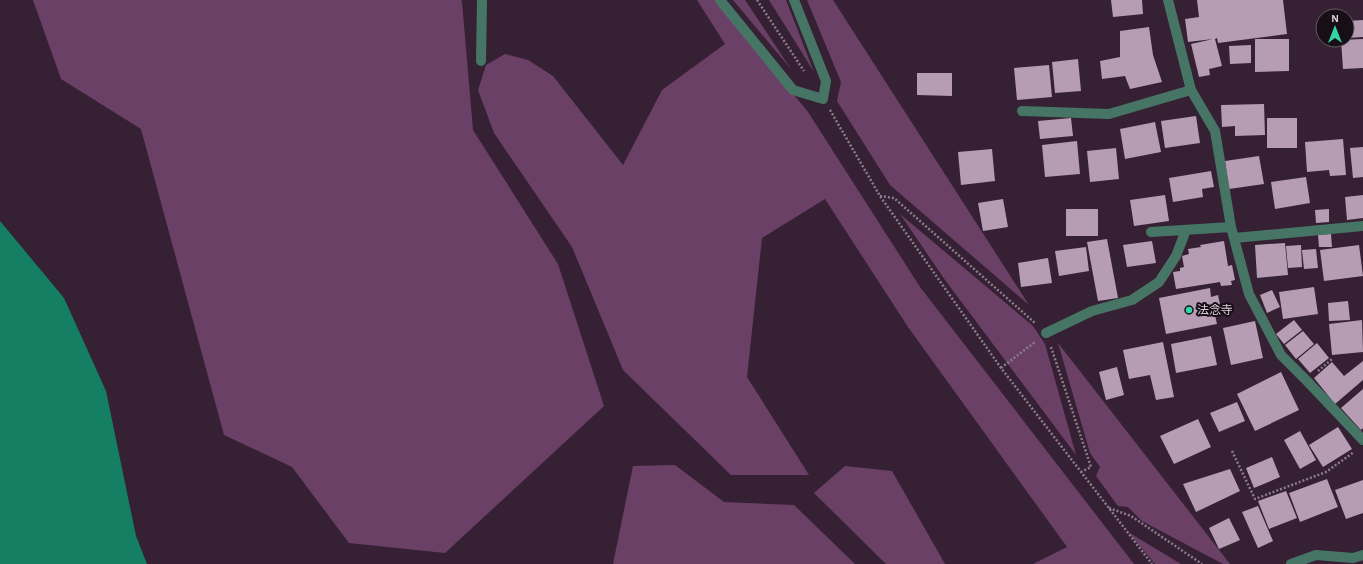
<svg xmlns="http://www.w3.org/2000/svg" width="1363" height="564" font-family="'Alegreya Sans','Noto Sans JP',sans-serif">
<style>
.green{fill:#6b4067}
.water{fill:#147f63}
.building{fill:#b79db4}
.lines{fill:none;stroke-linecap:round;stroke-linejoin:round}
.path{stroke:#8d7d8c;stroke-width:2.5;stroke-dasharray:2 2;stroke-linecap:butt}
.minor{stroke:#477565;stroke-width:10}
.poi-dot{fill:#33d4a8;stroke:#170e16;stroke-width:1.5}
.labels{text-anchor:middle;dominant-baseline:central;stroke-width:4;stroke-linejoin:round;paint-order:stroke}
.poi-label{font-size:12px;fill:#ded1dd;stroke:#170e16;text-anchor:start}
</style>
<rect width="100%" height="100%" fill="#352133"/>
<path class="green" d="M33,0h428l1,2 11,128 85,134 46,142 -159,147 -96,-10 -57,-76 -68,-32 -83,-306 -80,-50z
M697,0h19l92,112 112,175 214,277h-101l34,-17 -159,-220 -83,-128 -63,39 -15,139 62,98h-78l-108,-105 -51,-123 -78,-114 -16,-43 8,-25 19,-11 23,6 25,16 70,89 39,-75 63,-46z
M733,0h12l46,69z
M769,0h17l28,72z
M807,0h26l196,305 -139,-120 -53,-84 4,-19z
M900,214l133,112 12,18 31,111 -131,-175z
M1058,343l172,221h-7l-81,-43 -14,-14 -10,-1 -22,-30 4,-9 -10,-14z
M675,465l49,37 70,3 61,59h-242l20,-98z
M845,466l47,5 53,93h-59l-72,-71z
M1128,532l53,32h-26z"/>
<path class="water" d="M0,221l64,77 42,93 30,145 11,28h-147z"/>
<path class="building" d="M1111,0h31l1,14 -30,3z
M1197,0h86l4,34 -69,9 -1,-5 -2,1 7,27 -13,3 1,6 -11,2 -8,-33 22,-5 -25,3 -3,-23 14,-2z
M1363,20v17l-16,1v-17z
M1149,27l4,28 9,27 -32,7 -5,-13 -23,3 -2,-18 20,-4v-26z
M1255,39h34v32l-34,1z
M1363,39v29l-20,1 -2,-29z
M1251,45v18l-21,1 -1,-18z
M1078,59l3,32 -26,2 -3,-31z
M1049,65l3,32 -35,3 -3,-32z
M917,73h35v23l-35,-1z
M1264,104l1,31 -30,1v-10l-13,1 -1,-22z
M1196,116l4,27 -35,5 -4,-27z
M1071,118l2,18 -33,3 -2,-18z
M1267,118h30v30h-30z
M1155,122l6,30 -36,7 -5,-30z
M1343,139l3,36 -16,1 -1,-6 -22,2 -2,-30z
M1077,141l3,33 -35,3 -3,-32z
M1363,147v30l-10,1 -3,-30z
M1116,148l3,31 -29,3 -3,-31z
M992,149l3,32 -34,4 -3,-33z
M1259,156l5,28 -35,5 -4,-28z
M1211,171l3,16 -12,2 1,8 -30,5 -4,-24z
M1306,177l4,26 -35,6 -4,-27z
M1165,195l4,26 -35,5 -4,-26z
M1363,195v23l-16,2 -2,-23z
M1003,199l5,28 -25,4 -5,-28z
M1066,209h32v27h-32z
M1329,209v13l-13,1 -1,-13z
M1331,234l1,13h-13l-1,-12z
M1107,239l11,59 -20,3 -11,-59z
M1152,241l4,22 -29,4 -4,-22z
M1224,241l4,25 4,-1 3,15 -4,1 1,4 -11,1 -1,-4 -44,7 -3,-17 7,-1v-3l4,-1 -2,-11 7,-2 -1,-5 13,-2 -1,-2z
M1285,243l3,32 -31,3 -2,-33z
M1301,245l1,22 -14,1 -2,-22z
M1359,245l4,31 -39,5 -4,-31z
M1086,247l3,24 -30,5 -4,-25z
M1316,249l2,19 -14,1 -2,-19z
M1048,258l4,25 -31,4 -3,-24z
M1314,287l4,27 -35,5 -4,-27z
M1210,288l1,9 7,-2 4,19 -7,1 2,9 -51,10 -7,-36z
M1272,290l8,17 -13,6 -7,-18z
M1348,301l2,19 -21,1 -1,-18z
M1294,320l8,10 -18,14 -8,-10z
M1362,320l1,32 -31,3 -3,-31z
M1255,321l8,37 -32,7 -8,-37z
M1303,331l11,13 -18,15 -11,-14z
M1211,336l6,29 -41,8 -5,-29z
M1163,342l11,55 -18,3 -6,-25 -21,4 -6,-29z
M1317,343l12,15 -19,15 -12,-14z
M1363,361v19l-28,24 -21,-26 18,-16 12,14z
M1117,367l7,28 -18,5 -7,-28z
M1281,372l18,38 -44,21 -18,-37z
M1363,389v39l-2,2 -20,-22z
M1237,402l8,19 -26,11 -9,-19z
M1198,419l13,28 -37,17 -14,-28z
M1338,427l14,22 -29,18 -14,-22z
M1300,431l16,29 -16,9 -16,-29z
M1272,457l8,20 -26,11 -8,-20z
M1230,469l10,22 -44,21 -13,-28z
M1327,479l11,28 -38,15 -11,-29z
M1363,480v33l-17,6 -11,-29z
M1286,491l11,27 -28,11 -11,-28z
M1258,506l15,35 -15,7 -16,-36z
M1229,518l11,22 -21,9 -10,-21z"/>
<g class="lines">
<path class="path" d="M757,0l47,71
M830,110l50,86 121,172 151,196
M880,196l14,2 141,125
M1051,347l40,120 -10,5
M1001,368l34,-26
M1318,371l14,-12
M1232,451l23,48 71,-27 28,-20
M1109,508l22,8 71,48"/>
<path class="minor" d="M720,0l73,90 30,9 3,-18 -32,-81
M1168,0l23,90 24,41 16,96 18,67 32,61 26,26 56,59
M481,61l1,-61
M1022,111l87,3 82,-24
M1151,232l80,-5
M1234,238l129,-12
M1046,333l46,-22 40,-11 27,-18 17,-26 10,-26
M1291,564l25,-9 37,3 10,-3"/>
</g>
<circle class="poi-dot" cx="1189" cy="310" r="4"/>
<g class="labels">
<g class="poi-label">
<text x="1197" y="310">法念寺</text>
</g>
</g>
<g transform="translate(1335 28)"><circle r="19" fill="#170e16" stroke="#675c66"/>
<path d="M0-3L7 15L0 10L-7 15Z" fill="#33d4a8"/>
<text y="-6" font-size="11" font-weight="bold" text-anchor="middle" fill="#ded1dd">N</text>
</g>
</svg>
